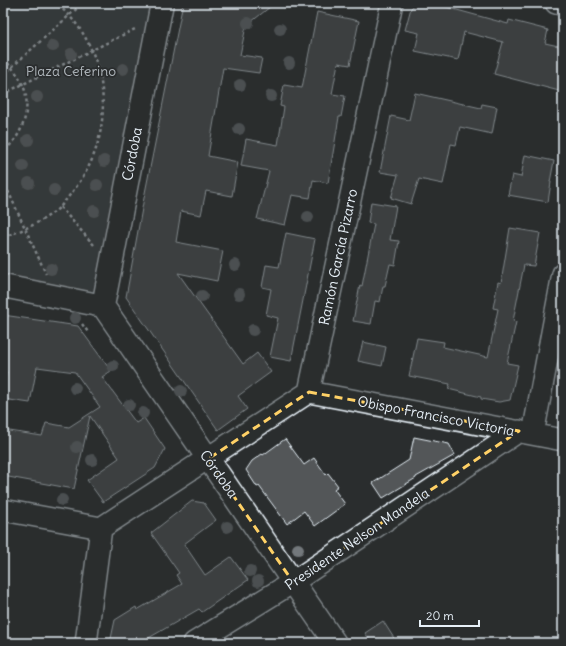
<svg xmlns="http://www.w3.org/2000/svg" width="566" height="646" font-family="Delius,sans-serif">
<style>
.green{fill:#424648;stroke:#959ca0}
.building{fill:#535759;stroke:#e8f1f8}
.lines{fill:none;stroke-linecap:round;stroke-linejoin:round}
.minor-casing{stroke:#e8f1f8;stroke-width:24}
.major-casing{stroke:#e8f1f8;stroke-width:25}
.path{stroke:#e8f1f8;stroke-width:2.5;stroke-dasharray:3 3;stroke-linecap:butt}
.minor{stroke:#2a2d2e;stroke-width:21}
.major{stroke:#2a2d2e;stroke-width:22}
.tree{fill:#73787b}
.marked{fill:none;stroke:#ffd166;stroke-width:3;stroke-dasharray:8 5;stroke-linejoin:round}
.labels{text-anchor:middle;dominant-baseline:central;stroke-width:3.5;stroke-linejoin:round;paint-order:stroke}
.park-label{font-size:14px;fill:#aeb5ba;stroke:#2a2d2e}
.street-label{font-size:14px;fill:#e8f1f8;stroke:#2a2d2e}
</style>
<rect width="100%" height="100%" fill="#2a2d2e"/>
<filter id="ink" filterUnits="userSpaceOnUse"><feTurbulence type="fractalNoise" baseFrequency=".025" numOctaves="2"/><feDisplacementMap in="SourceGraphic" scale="8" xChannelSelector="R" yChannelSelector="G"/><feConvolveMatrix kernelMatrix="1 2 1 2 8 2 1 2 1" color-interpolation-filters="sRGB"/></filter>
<g filter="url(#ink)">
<path class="green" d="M3,3h151l-59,293 -92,-18z"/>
<path class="building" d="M183,3h92l-29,23 -6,29 22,3 -3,15 -36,-5 -15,88 30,6 -6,34 -26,-5 -5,24 -20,-4 -5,31 47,9 -6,30 -39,-8 65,91 14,-11 14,19 -33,24 9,13 -29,21 -92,-133 17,-94z
M417,3h10l19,4 62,17 1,-4 39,10 -3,13 18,4v45l-69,-18 9,-32 -39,-10 -6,28 -43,-9 4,-18 -14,-3 6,-22z
M317,12l42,9 -9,44 -12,-2 -6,31 13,2 -4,21h-2l-11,66 -15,-3 -3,18 -18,-3 -7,30 -28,-6 12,-48 -28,-5 5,-27 32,6 6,-38 -4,-1 4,-21 18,3z
M415,93l66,15 1,-4 15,3 -5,27 -32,-7 -4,18 -5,-1 -8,40 -24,-5 -8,25 -20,-6 7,-23 -18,-3 11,-56 18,4z
M525,155l29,6 -4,21h1l-3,20 -40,-7 4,-20 9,2z
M371,202l25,4 -6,34 9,1 -4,24 -5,-1 -5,22h-2l-3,16 -5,-1 -4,23 -18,-3 7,-36 2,1 12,-62 -6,-1z
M510,228l30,5 -6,33 -10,-1 -11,56 3,1 -9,41 11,2 -8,35 -11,2 -18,-3v-2l-33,-8 2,-5 -41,-8 8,-38 27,4 -1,5 45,10 10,-48 -5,-1 5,-26 3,1z
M286,233l29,6 -24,122 -21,-4 8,-39 -12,-3 5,-26 -9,-2 4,-22 13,2z
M3,315l75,11 33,45 -9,6 34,46 8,-5 21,31 -10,19 -52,34 -16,-22 32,-22 -29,-42 -16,73 -71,-13v-46l39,6 4,-13 23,4 31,-20 -25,-35 -38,-5 -7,36 -27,-4v-12l4,-15 -4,-1z
M363,342l23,5 -4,19 -24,-5z
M414,437l35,7 6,11 -39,22v1l-33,20 -10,-15 36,-23z
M285,439l19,26 10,-7 12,17 2,-2 10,13 -4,3 11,15 -30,22 -11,-15 -17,13 -28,-38 -2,1 -11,-17 6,-9 10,-7 1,1z
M192,501l12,2 12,17 -32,24 21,31 26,-18 17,23 -46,32 -3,-3 -59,34h-30l5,-23 21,-13 1,3 45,-26 -6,-9 3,-2 -28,-40z
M383,621l14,22h-25l-7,-10z"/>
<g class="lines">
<defs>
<path id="minor" d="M556,3l7,1
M309,392l254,48
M533,434l30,-160
M3,510l98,18 208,-136 83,-389
M86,643l15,-115
M194,643l99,-61 226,-151"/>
<path id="major" d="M3,286l100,20 59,-303
M103,306l232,337"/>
</defs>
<use href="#minor" class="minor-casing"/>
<use href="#major" class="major-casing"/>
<path class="path" d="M3,59c8,7 15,15 19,24 11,22 1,55 -19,68
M3,75l80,-72
M3,94l132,-65
M3,96l1,9 -1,9
M3,180l43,94
M60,207l34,38
M3,237c21,-7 39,-15 56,-29 5,-5 9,-11 14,-17 36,-44 40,-110 9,-159 -7,-11 -16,-20 -26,-29
M82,324l6,8"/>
<use href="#minor" class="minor"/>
<use href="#major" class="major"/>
</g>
<g class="tree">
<circle cx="248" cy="23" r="6"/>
<circle cx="280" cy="29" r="6"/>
<circle cx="53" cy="46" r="6"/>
<circle cx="71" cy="54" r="6"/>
<circle cx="289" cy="63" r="6"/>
<circle cx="123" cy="69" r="6"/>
<circle cx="240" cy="85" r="6"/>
<circle cx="271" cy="96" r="6"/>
<circle cx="37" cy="97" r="6"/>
<circle cx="239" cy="129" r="6"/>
<circle cx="28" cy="140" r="6"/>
<circle cx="104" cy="161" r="6"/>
<circle cx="23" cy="166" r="6"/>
<circle cx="29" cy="183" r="6"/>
<circle cx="97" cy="185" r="6"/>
<circle cx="54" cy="190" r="6"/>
<circle cx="94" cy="211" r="6"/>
<circle cx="308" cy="217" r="6"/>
<circle cx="235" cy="265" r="6"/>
<circle cx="51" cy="269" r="6"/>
<circle cx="239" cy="294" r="6"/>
<circle cx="202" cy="296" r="6"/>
<circle cx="75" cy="318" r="6"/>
<circle cx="253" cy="330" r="6"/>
<circle cx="113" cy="366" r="6"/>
<circle cx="75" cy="388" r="6"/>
<circle cx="181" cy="391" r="6"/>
<circle cx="129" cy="405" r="6"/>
<circle cx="143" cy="413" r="6"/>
<circle cx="77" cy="447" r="6"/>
<circle cx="92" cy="460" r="6"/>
<circle cx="62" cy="500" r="6"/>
<circle cx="227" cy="527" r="6"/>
<circle cx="298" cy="549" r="6"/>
<circle cx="250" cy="571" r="6"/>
<circle cx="258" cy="581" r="6"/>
</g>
</g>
<path d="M0 0H566V646H0ZM309,392l210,39 -226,151 -85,-123z" fill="#2a2d2e" fill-opacity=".55" fill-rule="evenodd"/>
<path class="marked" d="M309,392l210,39 -226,151 -85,-123z"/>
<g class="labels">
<g class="park-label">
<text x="71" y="71">Plaza Ceferino</text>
</g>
<g class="street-label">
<text transform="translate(132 154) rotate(-79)">Córdoba</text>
<text transform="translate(338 257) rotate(-78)">Ramón García Pizarro</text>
<text transform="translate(436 416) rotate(11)">Obispo Francisco Victoria</text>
<text transform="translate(219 474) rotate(55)">Córdoba</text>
<text transform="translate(357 539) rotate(-34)">Presidente Nelson Mandela</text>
</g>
</g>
<rect width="566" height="646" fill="none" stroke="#2a2d2e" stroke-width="16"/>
<rect x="8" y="8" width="550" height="630" fill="none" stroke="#e8f1f8" stroke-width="1.5" filter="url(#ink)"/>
<path d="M420 620v6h59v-6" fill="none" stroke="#e8f1f8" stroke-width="2"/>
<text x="426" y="620" font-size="12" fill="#e8f1f8" stroke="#2a2d2e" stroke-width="3" paint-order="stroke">20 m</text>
</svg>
